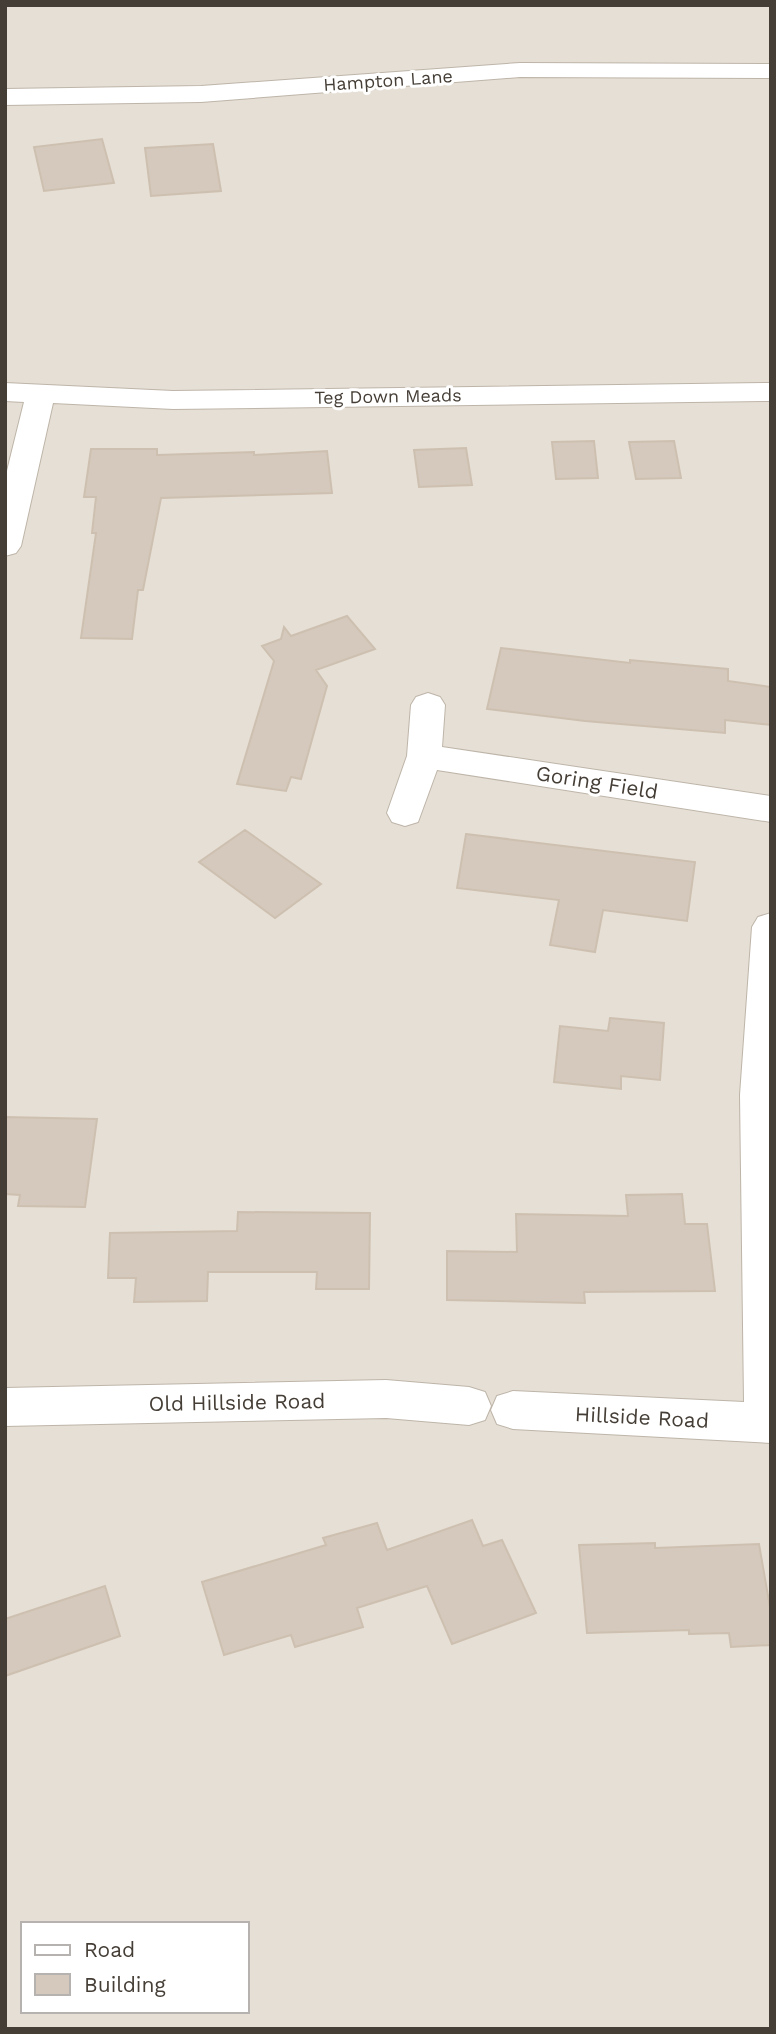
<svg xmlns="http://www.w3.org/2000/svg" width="776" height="2034" font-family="'Work Sans',sans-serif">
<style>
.residential{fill:#e6dfd5;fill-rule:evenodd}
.building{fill:#d4c9bc;stroke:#cec0b0;stroke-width:2}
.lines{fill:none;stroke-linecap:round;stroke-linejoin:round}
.minor-casing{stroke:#beb5a9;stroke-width:2}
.minor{fill:#fff;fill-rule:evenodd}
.labels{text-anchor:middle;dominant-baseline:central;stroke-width:6;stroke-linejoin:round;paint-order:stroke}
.far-street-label{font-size:18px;fill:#453e36;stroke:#fff}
.street-label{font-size:21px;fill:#453e36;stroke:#fff}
</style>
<rect width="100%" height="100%" fill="#f3eee6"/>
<path class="residential" d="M5,5h766v2024h-766zM23,1924h224v87h-224z"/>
<path class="building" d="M102,139l12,44 -70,8 -10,-44z
M213,144l8,47 -70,5 -6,-48z
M594,441l4,37 -42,1 -4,-37z
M674,441l7,37 -45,1 -7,-37z
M466,448l6,37 -53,2 -5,-37z
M91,449h66v6l97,-3v3l73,-4 5,42 -171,5 -18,92h-5l-6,49 -51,-1 15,-105h-4l4,-36h-12z
M347,616l28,33 -59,21 11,16 -26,93 -10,-2 -5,14 -49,-7 37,-123 -12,-15 19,-7 3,-12 7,9z
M501,648l129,15v-3l98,9v12l43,6v38l-46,-5v13l-140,-12 -98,-12z
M245,830l76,54 -46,34 -76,-56z
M466,834l229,28 -8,59 -84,-11 -8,42 -45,-7 9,-45 -102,-12z
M610,1018l54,5 -4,57 -39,-4v13l-67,-7 6,-56 48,5z
M5,1117l92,2 -12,88 -67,-1 2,-11 -15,-1z
M682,1194l3,30h22l8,67 -131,1 1,11 -138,-3v-49l70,1 -1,-38 112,2 -2,-21z
M238,1212l132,1 -1,76h-53l1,-17h-109l-1,29 -73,1 2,-24h-28l2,-45 127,-2z
M472,1520l11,26 19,-6 34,73 -84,31 -25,-58 -70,22 6,19 -68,20 -4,-12 -67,20 -22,-73 124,-37 -3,-7 54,-15 10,27z
M655,1543v5l104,-4 12,69v32l-40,2 -2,-14 -40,1v-4l-102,3 -8,-88z
M105,1586l15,50 -115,40v-57z"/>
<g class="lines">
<defs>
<path id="minor" d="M520,63l251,1v14l-251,-1 -319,25 -196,3v-16l196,-3z
M5,383l168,8 598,-8v18l-598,8 -120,-6 -32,143 -5,7 -11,3v-77l19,-77 -19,-1z
M428,693l12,4 5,8 -3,42 329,49v26l-334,-52 -19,52 -13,4 -13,-4 -5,-9 20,-57 4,-51 5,-8z
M771,913v530l-258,-14 -16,-5 -6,-14 6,-14 16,-5 231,11 -4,-307 12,-168 6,-10z
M386,1380l83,7 16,5 6,14 -6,14 -16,5 -83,-7 -381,8v-38z"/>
</defs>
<use href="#minor" class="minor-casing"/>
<use href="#minor" class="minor"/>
</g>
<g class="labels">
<g class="far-street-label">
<text transform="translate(388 80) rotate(-4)">Hampton Lane</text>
<text transform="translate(388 396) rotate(-1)">Teg Down Meads</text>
</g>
<g class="street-label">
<text transform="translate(597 782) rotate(9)">Goring Field</text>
<text transform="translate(237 1402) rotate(-1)">Old Hillside Road</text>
<text transform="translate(642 1417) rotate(3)">Hillside Road</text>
</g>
</g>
<rect width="776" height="2034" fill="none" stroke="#453e36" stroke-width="14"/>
<rect x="21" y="1922" width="228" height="91" fill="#ffffff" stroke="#b5b2af" stroke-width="2"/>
<rect x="35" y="1945" width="35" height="10" fill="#ffffff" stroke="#b5b2af" stroke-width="2"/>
<text x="84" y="1957" font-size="21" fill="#453e36">Road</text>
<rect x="35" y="1974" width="35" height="21" fill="#d4c9bc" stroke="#b5b2af" stroke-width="2"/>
<text x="84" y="1992" font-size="21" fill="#453e36">Building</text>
</svg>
